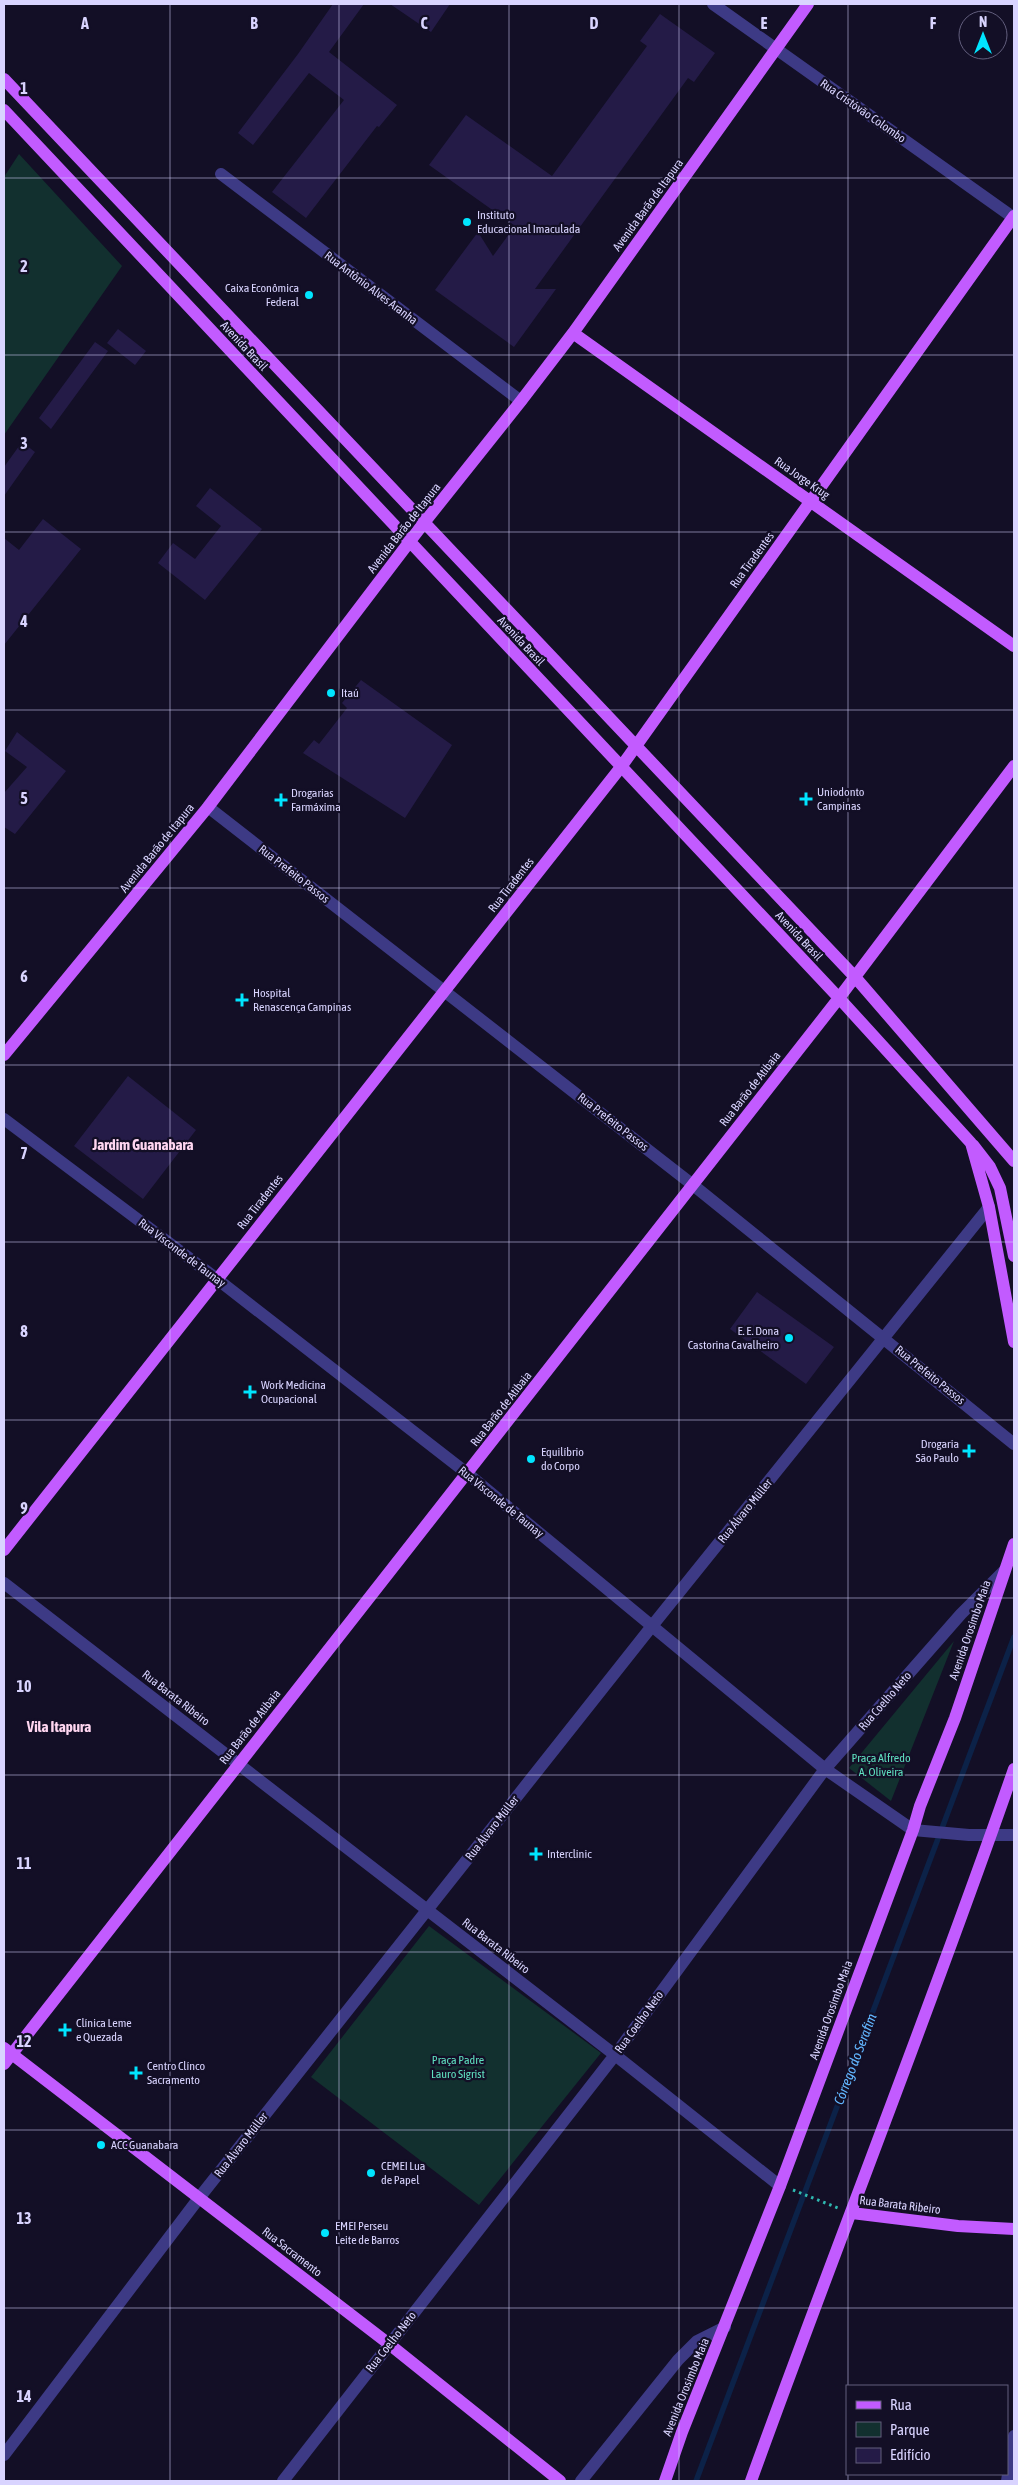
<svg xmlns="http://www.w3.org/2000/svg" width="1018" height="2485" font-family="'Asap Condensed',sans-serif">
<style>
.green{fill:#12302f}
.lines{fill:none;stroke-linecap:round;stroke-linejoin:round}
.stream{stroke:#0c2248;stroke-width:5.5}
.building{fill:#241b47}
.path{stroke:#2fb8b0;stroke-width:3;stroke-dasharray:2.5 4;stroke-linecap:butt}
.minor{stroke:#3d3a85;stroke-width:12}
.major{stroke:#c25bff;stroke-width:12}
.grid{fill:none;stroke:#d9d4ff;stroke-width:1;stroke-opacity:0.55}
.poi-dot{fill:#00e5ff;stroke:#130f26;stroke-width:2}
.labels{text-anchor:middle;dominant-baseline:central;stroke-width:4.5;stroke-linejoin:round;paint-order:stroke}
.street-label{font-size:12px;fill:#d9d4ff;stroke:#130f26}
.poi-label{font-size:12px;fill:#d9d4ff;stroke:#130f26;text-anchor:start}
.park-label{font-size:12px;fill:#5fe0c0;stroke:#130f26}
.water-label{font-size:14px;font-style:italic;fill:#62b6ff;stroke:#130f26}
.quarter-label{font-size:15px;font-weight:bold;fill:#ffd6f0;stroke:#130f26}
.grid-label{font-size:16px;text-anchor:middle;font-weight:bold;fill:#d9d4ff;stroke:#130f26;stroke-width:4.5;stroke-linejoin:round;paint-order:stroke}
</style>
<rect width="100%" height="100%" fill="#130f26"/>
<path class="green" d="M19,154l103,112 -118,169v-258z
M954,1641l-63,160 -42,-33z
M429,1926l172,127 -122,152 -168,-128z"/>
<g class="lines">
<path class="stream" d="M696,2481l318,-844"/>
</g>
<path class="building" d="M333,4h31l-35,48 68,53 -18,22 -2,-1 -71,92 -34,-26 72,-92 -35,-27 -56,72 -15,-12 60,-79z
M390,4h60l-19,28z
M660,14l55,39 -21,29 -6,-4 -153,211h21l-42,58 -79,-57 43,-58 15,24 22,-30 -86,-61 37,-50 86,61 95,-130 -7,-5z
M118,329l28,22 -11,14 -28,-22z
M95,342l13,9 -57,78 -12,-11z
M22,442l13,10 -31,44v-29z
M210,488l52,41 -57,71 -47,-37 15,-20 22,16 26,-33 -25,-20z
M43,519l38,30 -77,96v-107l15,12z
M361,680l91,65 -47,73 -102,-65 11,-13 5,4 28,-36 -5,-5z
M17,732l49,39 -51,63 -11,-7v-34l23,-26 -22,-16z
M128,1076l68,54 -53,69 -69,-53z
M757,1292l77,55 -28,37 -76,-55z"/>
<g class="lines">
<path class="path" d="M793,2190l45,18"/>
<path class="minor" d="M713,4l301,214
M221,174l300,227
M208,807l485,378 321,259
M4,1119l213,160 251,195 357,295 88,61 56,5h45
M4,1583l611,472 165,131
M4,2455l195,-257 453,-572 337,-419
M283,2481l332,-426 210,-286 136,-155 43,-43
M581,2481l97,-121 19,-19 28,-14
M1007,2481l7,-45"/>
<path class="major" d="M4,79l851,898 159,184
M4,110l835,888 132,145 18,64 25,135
M573,333l441,313
M4,1055l204,-248 215,-283 98,-123 52,-68 235,-329
M973,1145l17,22 10,21 14,68
M4,1550l617,-783 393,-551
M4,2048l385,296 171,137
M4,2064l835,-1066 175,-232
M852,2213l106,13 56,3
M665,2481l17,-49 98,-246 133,-356 7,-24 35,-88 59,-174
M751,2481c86,-238 180,-473 263,-712"/>
</g>
<path class="grid" d="M170,4v2477M339,4v2477M509,4v2477M679,4v2477M848,4v2382M4,178h1010M4,355h1010M4,532h1010M4,710h1010M4,888h1010M4,1065h1010M4,1242h1010M4,1420h1010M4,1598h1010M4,1775h1010M4,1952h1010M4,2130h1010M4,2308h1010M848,2474v7"/>
<g class="poi-dot">
<circle cx="467" cy="222" r="5"/>
<circle cx="309" cy="295" r="5"/>
<circle cx="331" cy="693" r="5"/>
<path d="M803.5 791.5h5v5h5v5h-5v5h-5v-5h-5v-5h5z"/>
<path d="M278.5 792.5h5v5h5v5h-5v5h-5v-5h-5v-5h5z"/>
<path d="M239.5 992.5h5v5h5v5h-5v5h-5v-5h-5v-5h5z"/>
<circle cx="789" cy="1338" r="5"/>
<path d="M247.5 1384.5h5v5h5v5h-5v5h-5v-5h-5v-5h5z"/>
<path d="M966.5 1443.5h5v5h5v5h-5v5h-5v-5h-5v-5h5z"/>
<circle cx="531" cy="1459" r="5"/>
<path d="M533.5 1846.5h5v5h5v5h-5v5h-5v-5h-5v-5h5z"/>
<path d="M62.5 2022.5h5v5h5v5h-5v5h-5v-5h-5v-5h5z"/>
<path d="M133.5 2065.5h5v5h5v5h-5v5h-5v-5h-5v-5h5z"/>
<circle cx="101" cy="2145" r="5"/>
<circle cx="371" cy="2173" r="5"/>
<circle cx="325" cy="2233" r="5"/>
</g>
<g class="labels">
<g class="street-label">
<text transform="translate(863 111) rotate(35)">Rua Cristóvão Colombo</text>
<text transform="translate(648 205) rotate(-54)">Avenida Barão de Itapura</text>
<text transform="translate(371 288) rotate(37)">Rua Antônio Alves Aranha</text>
<text transform="translate(244 346) rotate(47)">Avenida Brasil</text>
<text transform="translate(802 478) rotate(35)">Rua Jorge Krug</text>
<text transform="translate(404 528) rotate(-52)">Avenida Barão de Itapura</text>
<text transform="translate(752 560) rotate(-54)">Rua Tiradentes</text>
<text transform="translate(521 641) rotate(47)">Avenida Brasil</text>
<text transform="translate(157 848) rotate(-51)">Avenida Barão de Itapura</text>
<text transform="translate(294 874) rotate(38)">Rua Prefeito Passos</text>
<text transform="translate(511 885) rotate(-52)">Rua Tiradentes</text>
<text transform="translate(799 936) rotate(47)">Avenida Brasil</text>
<text transform="translate(750 1089) rotate(-52)">Rua Barão de Atibaia</text>
<text transform="translate(613 1122) rotate(38)">Rua Prefeito Passos</text>
<text transform="translate(260 1202) rotate(-52)">Rua Tiradentes</text>
<text transform="translate(182 1253) rotate(37)">Rua Visconde de Taunay</text>
<text transform="translate(930 1375) rotate(39)">Rua Prefeito Passos</text>
<text transform="translate(501 1409) rotate(-52)">Rua Barão de Atibaia</text>
<text transform="translate(501 1502) rotate(39)">Rua Visconde de Taunay</text>
<text transform="translate(745 1511) rotate(-51)">Rua Álvaro Müller</text>
<text transform="translate(970 1630) rotate(-71)">Avenida Orosimbo Maia</text>
<text transform="translate(176 1698) rotate(38)">Rua Barata Ribeiro</text>
<text transform="translate(885 1701) rotate(-49)">Rua Coelho Neto</text>
<text transform="translate(250 1727) rotate(-52)">Rua Barão de Atibaia</text>
<text transform="translate(492 1828) rotate(-52)">Rua Álvaro Müller</text>
<text transform="translate(496 1946) rotate(38)">Rua Barata Ribeiro</text>
<text transform="translate(831 2010) rotate(-70)">Avenida Orosimbo Maia</text>
<text transform="translate(639 2022) rotate(-54)">Rua Coelho Neto</text>
<text transform="translate(241 2145) rotate(-52)">Rua Álvaro Müller</text>
<text transform="translate(900 2205) rotate(7)">Rua Barata Ribeiro</text>
<text transform="translate(292 2252) rotate(38)">Rua Sacramento</text>
<text transform="translate(391 2342) rotate(-52)">Rua Coelho Neto</text>
<text transform="translate(686 2387) rotate(-68)">Avenida Orosimbo Maia</text>
</g>
<g class="poi-label">
<text x="477" y="215">Instituto<tspan x="477" dy="14">Educacional Imaculada</tspan></text>
<text x="299" y="288" text-anchor="end">Caixa Econômica<tspan x="299" dy="14">Federal</tspan></text>
<text x="341" y="693">Itaú</text>
<text x="817" y="792">Uniodonto<tspan x="817" dy="14">Campinas</tspan></text>
<text x="291" y="793">Drogarias<tspan x="291" dy="14">Farmáxima</tspan></text>
<text x="253" y="993">Hospital<tspan x="253" dy="14">Renascença Campinas</tspan></text>
<text x="779" y="1331" text-anchor="end">E. E. Dona<tspan x="779" dy="14">Castorina Cavalheiro</tspan></text>
<text x="261" y="1385">Work Medicina<tspan x="261" dy="14">Ocupacional</tspan></text>
<text x="959" y="1444" text-anchor="end">Drogaria<tspan x="959" dy="14">São Paulo</tspan></text>
<text x="541" y="1452">Equilíbrio<tspan x="541" dy="14">do Corpo</tspan></text>
<text x="547" y="1854">Interclinic</text>
<text x="76" y="2023">Clínica Leme<tspan x="76" dy="14">e Quezada</tspan></text>
<text x="147" y="2066">Centro Clínco<tspan x="147" dy="14">Sacramento</tspan></text>
<text x="111" y="2145">ACC Guanabara</text>
<text x="381" y="2166">CEMEI Lua<tspan x="381" dy="14">de Papel</tspan></text>
<text x="335" y="2226">EMEI Perseu<tspan x="335" dy="14">Leite de Barros</tspan></text>
</g>
<g class="park-label">
<text x="881" y="1758">Praça Alfredo<tspan x="881" dy="14">A. Oliveira</tspan></text>
<text x="458" y="2060">Praça Padre<tspan x="458" dy="14">Lauro Sigrist</tspan></text>
</g>
<g class="water-label">
<text transform="translate(855 2059) rotate(-69)">Córrego do Serafim</text>
</g>
<g class="quarter-label">
<text x="143" y="1144">Jardim Guanabara</text>
<text x="59" y="1726">Vila Itapura</text>
</g>
</g>
<g class="grid-label">
<text x="85" y="29">A</text>
<text x="254" y="29">B</text>
<text x="424" y="29">C</text>
<text x="594" y="29">D</text>
<text x="764" y="29">E</text>
<text x="933" y="29">F</text>
<text x="24" y="94">1</text>
<text x="24" y="272">2</text>
<text x="24" y="449">3</text>
<text x="24" y="627">4</text>
<text x="24" y="804">5</text>
<text x="24" y="982">6</text>
<text x="24" y="1159">7</text>
<text x="24" y="1337">8</text>
<text x="24" y="1514">9</text>
<text x="24" y="1692">10</text>
<text x="24" y="1869">11</text>
<text x="24" y="2047">12</text>
<text x="24" y="2224">13</text>
<text x="24" y="2402">14</text>
</g>
<rect width="1018" height="2485" fill="none" stroke="#d9d4ff" stroke-width="10"/>
<rect x="846" y="2385" width="162" height="90" fill="#130f26" stroke="#625e7d"/>
<rect x="856" y="2401" width="25" height="8" fill="#c25bff" stroke="#625e7d"/>
<text x="890" y="2410" font-size="15" fill="#d9d4ff">Rua</text>
<rect x="856" y="2422" width="25" height="15" fill="#12302f" stroke="#625e7d"/>
<text x="890" y="2435" font-size="15" fill="#d9d4ff">Parque</text>
<rect x="856" y="2448" width="25" height="15" fill="#241b47" stroke="#625e7d"/>
<text x="890" y="2460" font-size="15" fill="#d9d4ff">Edifício</text>
<g transform="translate(983 35)"><circle r="24" fill="#130f26" stroke="#625e7d"/>
<path d="M0-4L9 19L0 12L-9 19Z" fill="#00e5ff"/>
<text y="-8" font-size="14" font-weight="bold" text-anchor="middle" fill="#d9d4ff">N</text>
</g>
</svg>
